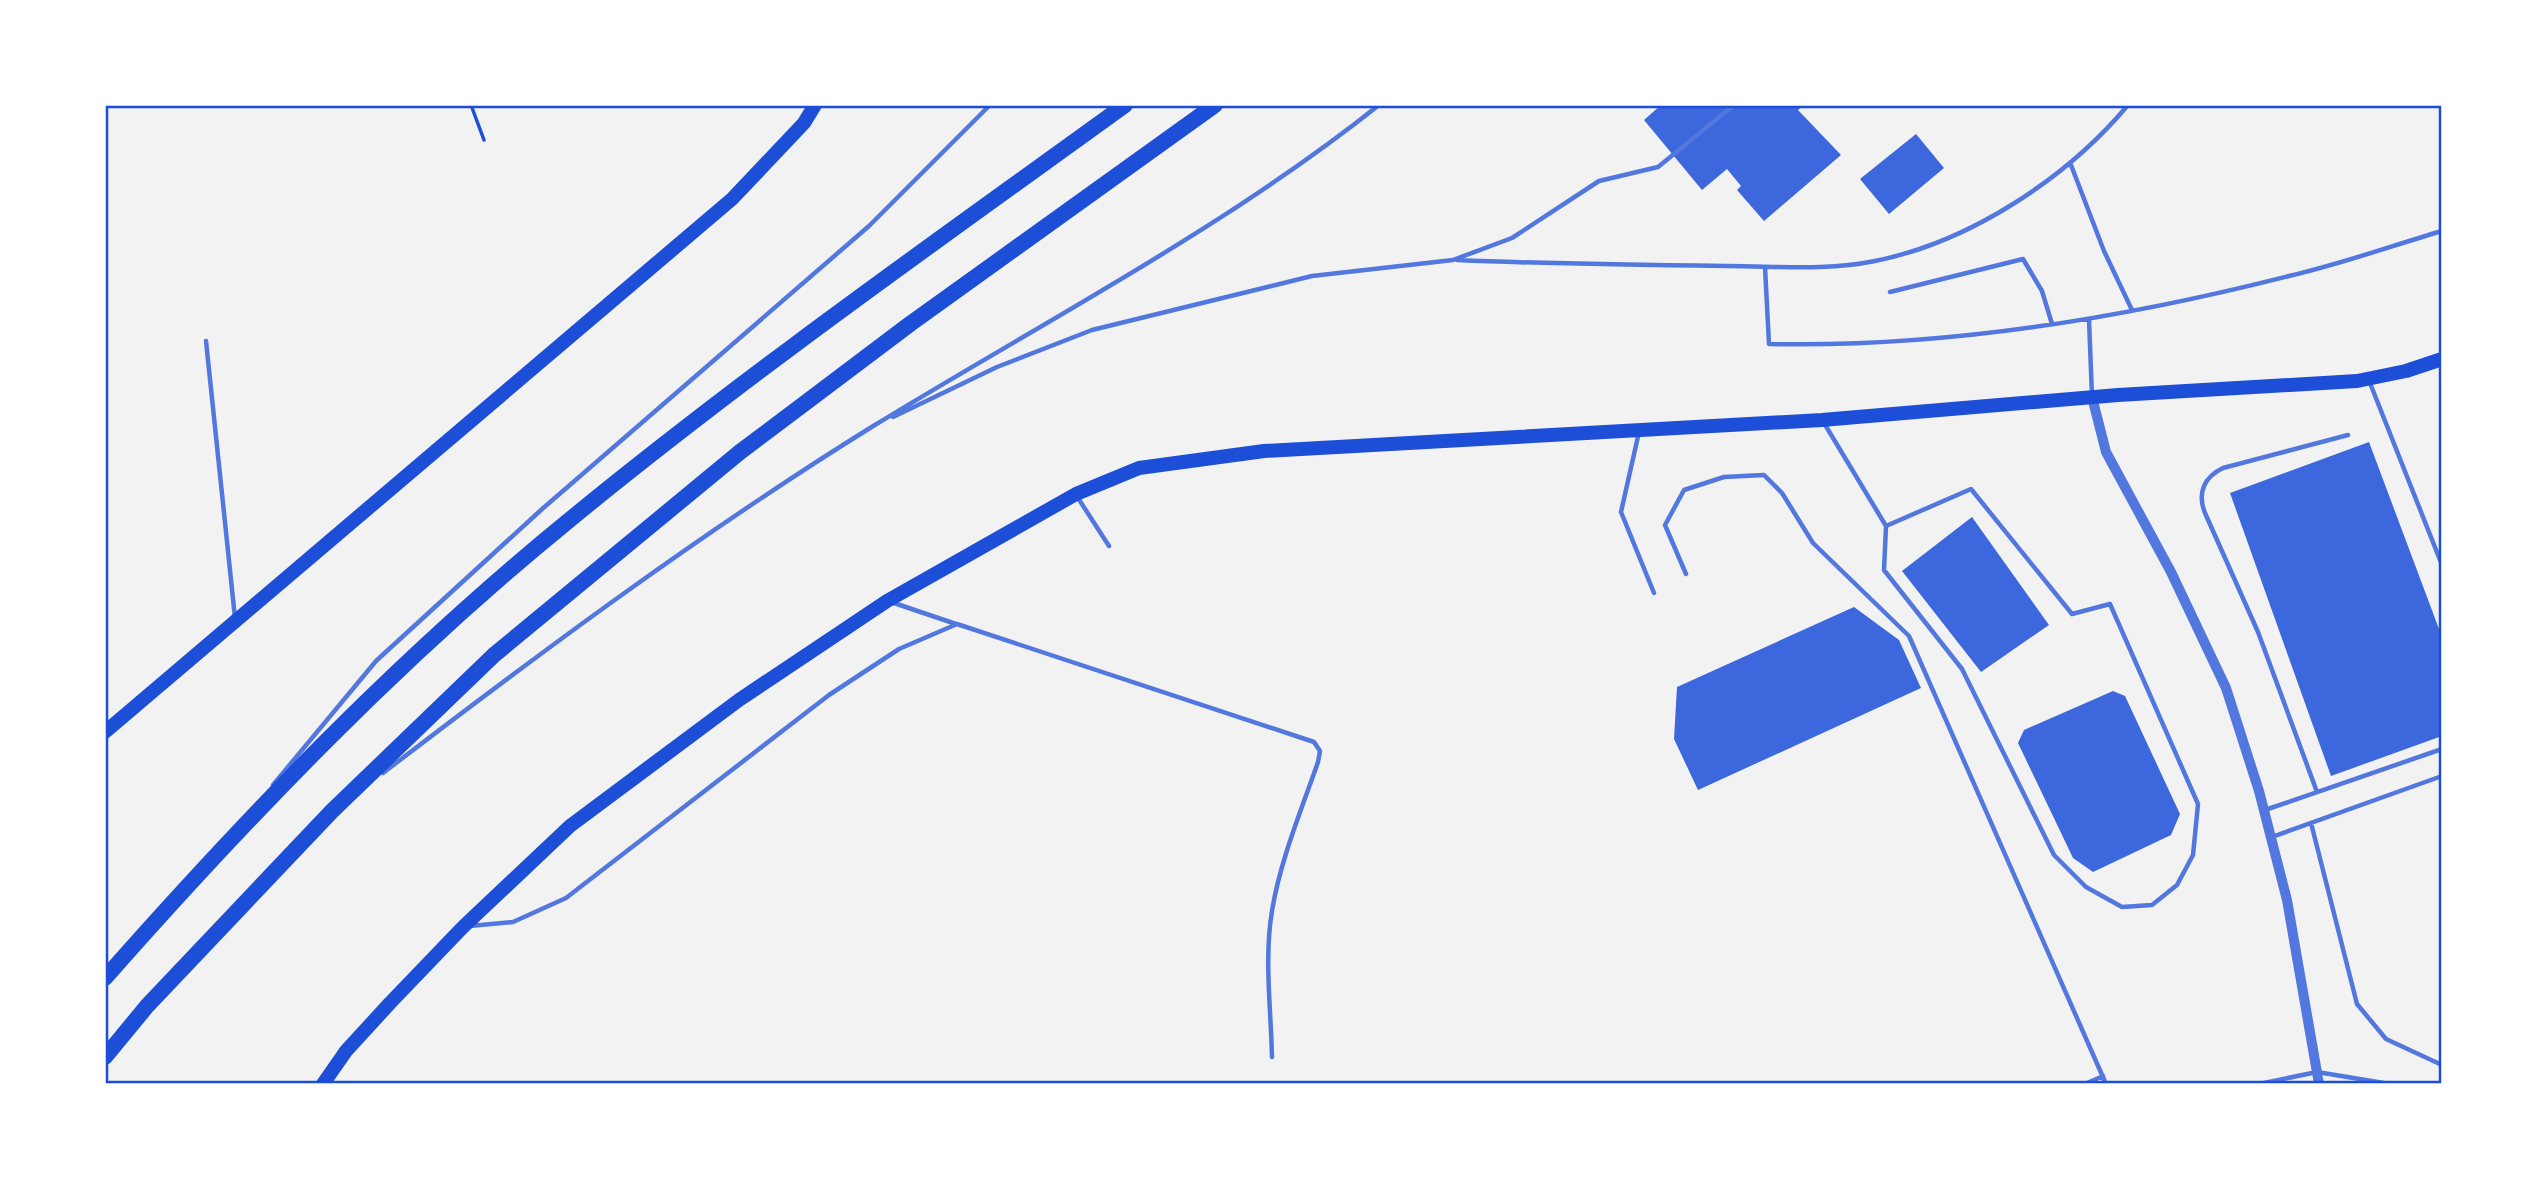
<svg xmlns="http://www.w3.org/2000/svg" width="2547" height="1189" font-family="'Alegreya Sans',sans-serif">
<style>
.building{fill:#3d67dc}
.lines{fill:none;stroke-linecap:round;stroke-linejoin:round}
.path{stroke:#1d4ed8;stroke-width:3.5}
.service{stroke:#5277de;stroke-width:4.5}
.tertiary{stroke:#5277de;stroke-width:10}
.primary{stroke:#1d4ed8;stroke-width:14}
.motorway{stroke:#1d4ed8;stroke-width:16}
.neatline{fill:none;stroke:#1d4ed8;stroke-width:2.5}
</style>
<rect width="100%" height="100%" fill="#f2f2f2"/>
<path class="building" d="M1661,105h143l-6,5 43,45 -77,66 -27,-31 4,-4 -14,-17 -25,21 -58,-70z
M1916,134l28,34 -55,46 -29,-35z
M2369,442l73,195v99l-111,40 -101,-283z
M1972,517l77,108 -68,47 -79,-101z
M1854,607l45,33 22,48 -223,102 -24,-51 3,-52z
M2113,691l12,5 55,118 -9,21 -78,37 -20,-14 -55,-115 6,-13z"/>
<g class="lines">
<path class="path" d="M471,105l13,35"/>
<path class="service" d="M2071,165l33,86 28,59
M1457,260c90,4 180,5 270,6 50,0 99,5 148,-5 95,-19 192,-83 253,-156
M1765,267l4,77c175,4 351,-25 520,-68 52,-12 102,-30 153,-45
M1890,292l133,-33 19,32 10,33
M2089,320l3,76
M206,341l29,277
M2370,383l72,182
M893,417l104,-50 95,-37 220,-54 141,-16 59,-22 87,-57 59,-14 76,-62
M1824,423l62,103 85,-37 101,125 38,-10 88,200 -5,51 -16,30 -25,20 -30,2 -36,-20 -32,-32 -92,-186 -78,-99 2,-44
M1639,432l-18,80 33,81
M1078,498l31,48
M1686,574l-21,-49 19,-35 40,-13 40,-2 18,18 31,50 96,93 197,448
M891,602l65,22
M383,773c158,-121 318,-240 487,-345 171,-105 352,-198 509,-323
M273,785l103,-124 165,-151 328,-284 121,-121
M2317,792l-59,-160 -53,-119c-8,-20 -1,-36 18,-45l125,-33
M2265,810l177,-61
M2311,823l46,181 29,35 56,26
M2272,837l170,-61
M470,926l43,-4 53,-24 263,-203 70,-46 58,-25 357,118 6,9 -2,11c-17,49 -38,99 -46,149 -8,47 -1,98 0,146
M2085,1084l18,-8
M2259,1084l58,-12 73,12"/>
<path class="tertiary" d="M2092,397l14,55 65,120 55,116 33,103 28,109 32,184"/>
<path class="primary" d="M105,732l627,-533 72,-76 11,-18
M323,1084l23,-33 44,-48 73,-76 107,-101 169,-126 148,-99 189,-107 63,-26 125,-17 558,-31 296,-25 239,-14 49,-10 36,-12"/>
<path class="motorway" d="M105,978c143,-162 294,-319 462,-456 179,-147 370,-281 558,-417
M105,1057l42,-51 185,-195 162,-156 246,-203 170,-128 305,-219"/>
</g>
<rect width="2547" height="1189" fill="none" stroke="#ffffff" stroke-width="214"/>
<rect x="107" y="107" width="2333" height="975" class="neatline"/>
</svg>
